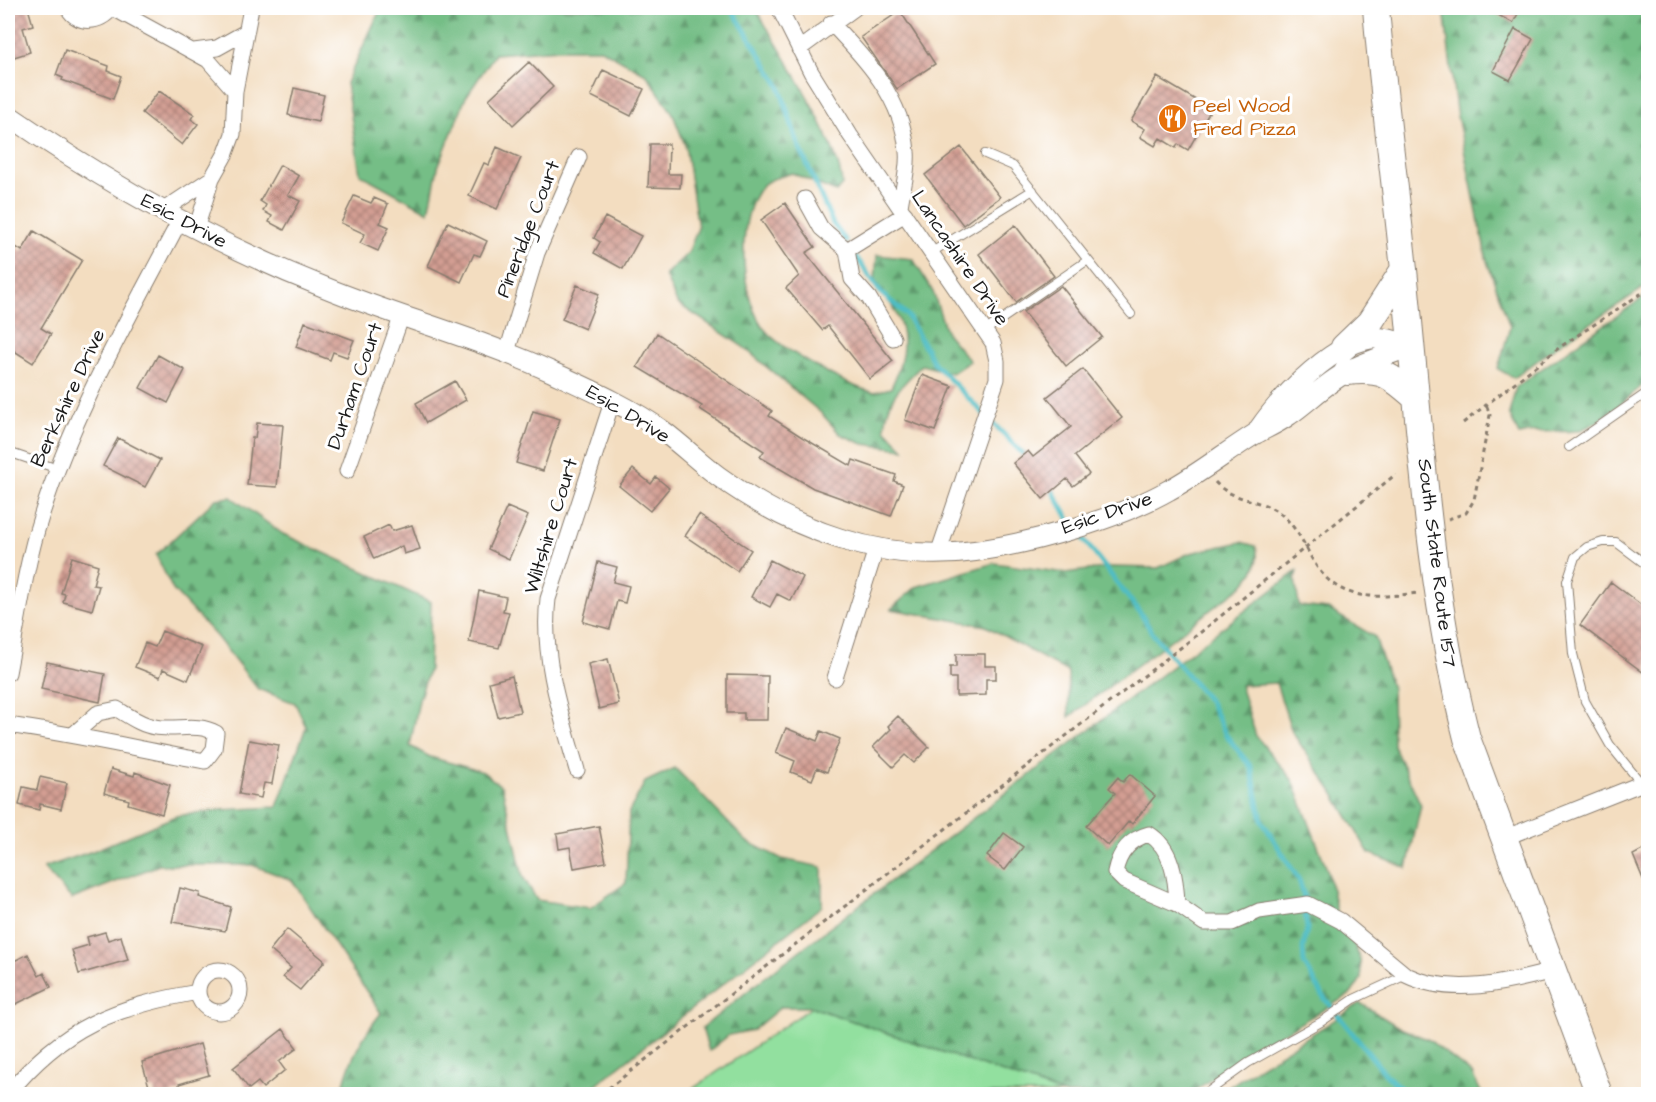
<svg xmlns="http://www.w3.org/2000/svg" width="1656" height="1102" font-family="'Architects Daughter',sans-serif">
<style>
.grass{fill:#92e09f;stroke:#577e5e;stroke-width:1.5}
.forest{fill:url(#forest-firs);stroke:#486d51;stroke-width:1.5}
.lines{fill:none;stroke-linecap:round;stroke-linejoin:round}
.stream{stroke:#4fbdc4;stroke-width:5}
.building{fill:url(#building-cross-hatch)}
.service-casing{stroke:#887c6e;stroke-width:10}
.minor-casing{stroke:#887c6e;stroke-width:17}
.tertiary-casing{stroke:#887c6e;stroke-width:22}
.primary-casing{stroke:#887c6e;stroke-width:28}
.path{stroke:#887c6e;stroke-width:3;stroke-dasharray:4.5 4.5;stroke-linecap:butt}
.service{stroke:#fff;stroke-width:8}
.minor{stroke:#fff;stroke-width:15}
.tertiary{stroke:#fff;stroke-width:20}
.primary{stroke:#fff;stroke-width:26}
.labels{text-anchor:middle;dominant-baseline:central;stroke-width:6;stroke-linejoin:round;paint-order:stroke}
.food-label{font-size:20px;fill:#c56008;stroke:#fff;text-anchor:start}
.street-label{font-size:20px;fill:#1c1c1c;stroke:#fff}
</style>
<defs>
<pattern id="forest-firs" width="22" height="20" patternUnits="userSpaceOnUse" patternTransform="scale(1.5)"><rect width="22" height="20" fill="#75be86"/><path d="M5 1l3.5 6h-7zM16 11l3.5 6h-7z" fill="#5f9a6d"/></pattern>
<pattern id="building-cross-hatch" width="8" height="8" patternUnits="userSpaceOnUse" patternTransform="scale(1.5)"><rect width="8" height="8" fill="#d39e93"/><path d="M0 0l8 8M0 8l8-8" fill="none" stroke="#aa8077"/></pattern>
</defs>
<rect width="100%" height="100%" fill="#fff"/>
<filter id="ink" filterUnits="userSpaceOnUse"><feTurbulence type="fractalNoise" baseFrequency=".0167" numOctaves="2"/><feDisplacementMap in="SourceGraphic" scale="12" xChannelSelector="R" yChannelSelector="G"/><feConvolveMatrix kernelMatrix="1 2 1 2 8 2 1 2 1" color-interpolation-filters="sRGB"/></filter>
<filter id="wash" filterUnits="userSpaceOnUse"><feTurbulence type="fractalNoise" baseFrequency=".008" numOctaves="4" result="noise"/><feDisplacementMap in="SourceGraphic" scale="24" xChannelSelector="R" yChannelSelector="G"/><feGaussianBlur stdDeviation="1.35" result="paint"/><feColorMatrix in="noise" values="0 0 0 0 0 0 0 0 0 0 0 0 0 0 0 0 0 1.4 0 .05"/><feComposite in="paint" operator="in"/></filter>
<g filter="url(#wash)">
<rect width="100%" height="100%" fill="#f3ddc0"/>
<path class="grass" d="M812,1007l252,87h-379z"/>
<path class="forest" d="M381,8h374c23,38 86,137 87,177l-6,7 -44,-19c-8,3 -23,5 -29,12 -28,30 -24,115 3,146 15,18 84,57 107,61 6,0 13,-3 18,-4 22,-46 13,-69 -16,-107l2,-26 36,4 20,33 14,42 23,27 -18,12 -30,-8c-22,22 -35,32 -37,64l19,20 -41,-5 -23,-10 -19,-21 -79,-67 -65,-43 -12,-28 23,-22 10,-25 -13,-83 -13,-33 -26,-38 -45,-25h-41l-65,5 -29,43 -28,70 -9,45 -69,-38 -14,-91z
M1444,8h204v277l-90,60 -44,33 -16,-9 12,-42 -23,-66 -31,-150z
M1648,294v87c-18,14 -50,47 -73,50 -20,2 -36,-2 -56,4l-10,-21 7,-27z
M231,497l52,37 148,68 -2,67 -10,31 -9,46 20,11 53,15 19,15 21,90 14,23 53,8 36,-25 3,-71 16,-30 30,-14 71,73 36,18 40,8v39l-238,188h-242c5,-31 19,-56 39,-81l-89,-133 -40,-15h-93l-87,34 -29,-31 50,-17 83,-35 44,-6 57,-3 29,-80 -11,-24 -37,-14 -42,-53 -43,-46 -17,-35 60,-56z
M1241,542l15,4c4,19 -2,26 -14,40l-173,131 -1,-45 -82,-46 -95,-17 25,-22 78,-24 71,10 47,-6 46,1 32,-15z
M1297,571l-2,8 4,27 29,3 47,28 17,52 1,56 28,60 -14,63 -38,-15 -36,-61 -41,-60 -16,-49 -36,2 16,51 37,45 35,91 12,55 14,17 6,15 1,20 -10,15 -108,62 -53,38h-126l-252,-87h-31l-28,23 -24,5 -20,16 -7,-23 63,-51z
M1360,1003l40,25 29,12 43,34 10,20h-263c45,-33 95,-59 141,-91z"/>
<g class="lines">
<path class="stream" d="M731,8l48,77 18,56 36,83 13,17
M854,254l27,39 26,22 27,48 93,95
M1050,486l22,39
M1078,532l63,82 12,20 57,68 16,33 25,32 11,54 37,59 4,13 4,36 -4,19 1,15 21,36 61,76 21,19"/>
</g>
<g id="blocks">
<path class="building" d="M28,8l5,17 -10,3 7,24 -22,7v-46z
M1485,8h36l-8,15z
M900,11l35,53 -38,25 -36,-52z
M1515,29l18,10 -23,41 -17,-9z
M65,50l44,16 -1,5 13,5 -8,23 -51,-19 1,-2 -7,-3z
M529,62l24,25 -40,38 -24,-26z
M603,70l41,19 -13,27 -40,-20z
M1157,77l54,32 -23,41 -10,-6 -2,4 -16,-10 -5,8 -15,-9 5,-8 -14,-8z
M294,88l30,7 -6,27 -30,-7z
M159,91l35,23 -3,5 7,5 -16,21 -40,-32z
M650,144h19l-1,30h13l-1,14 -32,-1z
M497,147l24,11 -24,51 -28,-13 15,-33 5,2z
M961,147l39,50 -37,28 -38,-50z
M280,165l19,11 -11,19 12,6 -16,29 -15,-8 3,-6 -9,-5 3,-6 -6,-4z
M354,196l17,7 3,-5 14,6 -8,19 9,4 -11,24 -18,-8 5,-9 -24,-11z
M785,203l30,44 -9,6 87,108 -23,18 -42,-53 -6,4 -36,-42 13,-12 -38,-56z
M605,217l36,19 -18,33 -29,-16 6,-11 -6,-4z
M448,222l39,19 -7,15 -6,-2 -13,28 -33,-16z
M1015,225l39,51 -38,26 -37,-48z
M34,231l48,29 -41,68 10,6 -18,29 -25,-16v-105l14,9z
M577,285l22,9 -14,35 -23,-10z
M1061,286l41,51 -36,29 -43,-54z
M305,322l49,18 -7,17 -14,-5 -3,8 -34,-13z
M657,333l115,78 -3,5 33,21 49,29 2,-6 43,15 -2,6 9,4 -12,31 -78,-28 -53,-31 4,-6 -64,-42 2,-3 -65,-39z
M158,355l27,15 -17,33 -28,-15z
M1083,369l39,49 -47,38 14,18 -16,12 -6,-7 -24,20 -30,-36 15,-12 5,6 38,-30 -24,-30z
M922,375l30,11 -17,45 -30,-11z
M455,381l11,19 -40,23 -10,-20z
M533,411l27,8 -17,52 -27,-8z
M257,423l26,2 -6,62 -30,-2 5,-47h3z
M118,438l42,22 -15,27 -42,-21z
M633,469l18,15 5,-7 13,11 -19,23 -31,-25z
M507,507l21,9 -19,43 -21,-10z
M699,515l52,35 -14,21 -52,-35z
M389,525l3,6 20,-6 8,24 -16,5 -2,-8 -28,13 -10,-22z
M72,557l26,8 -5,20 6,1 -7,24 -29,-8 2,-8 -4,-1z
M770,560l33,17 -12,24 -14,-7 -7,13 -19,-10z
M598,562l19,5 -4,15 16,4 -4,17 -8,-2 -7,28 -27,-7z
M1611,582l37,28v66l-68,-51z
M479,591l27,6 -3,14 6,1 -10,36 -30,-6z
M162,631l40,16 -14,33 -25,-11 -3,8 -25,-10 10,-24 10,4z
M956,654h29v12h11v13h-10v16l-30,1v-18h-6v-11h6z
M608,659l11,45 -20,5 -11,-45z
M47,662l58,12 -5,28 -59,-13z
M727,675l41,1 -1,44h-23v-7h-17z
M512,676l8,36 -22,5 -9,-35z
M898,716l31,31 -15,16 -9,-8 -12,12 -20,-20 18,-18 -3,-3z
M786,728l31,13 4,-10 19,8 -13,33 -10,-4 -5,12 -21,-8 4,-11 -19,-8z
M249,740l30,5 -7,39 -8,-1 -3,15 -22,-4z
M111,769l23,7 1,-4 35,13 -8,29 -34,-10 1,-4 -25,-7z
M1130,774l25,22 -23,28 -3,-3 -21,25 -22,-20 29,-33 -6,-5 9,-11 5,5z
M40,777l27,6 -6,26 -21,-5 -1,6 -20,-5 4,-18 14,3z
M599,826l7,36 -32,6 -4,-21 -11,2 -2,-15z
M1004,833l19,14 -18,23 -18,-14z
M1648,847v44l-15,-36z
M180,888l20,5 -1,4 32,10 -6,24 -53,-9z
M287,929l38,32 -25,29 -17,-13 8,-9 -21,-18z
M105,932l3,8 13,-4 7,24 -49,14 -7,-24 17,-5 -2,-8z
M28,954l11,22 5,-3 7,14 -43,21v-44z
M283,1029l14,19 -18,14 6,8 -22,18 -5,-6 -9,7 -16,-21z
M200,1044l9,31 -30,9 2,7 -10,4h-16l-1,-7 -4,2 -8,-28z"/>
</g>
</g>
<g filter="url(#ink)">
<use href="#blocks" fill-opacity="0" stroke="#887c6e" stroke-width="1.5"/>
<g class="lines">
<defs>
<path id="service" d="M985,154l28,12 118,148
M932,252l101,-62
M986,330l102,-70
M1569,447l79,-55
M8,452l50,17
M1641,783l-31,-38 -25,-44 -12,-47 -6,-73 8,-24 12,-10 16,-5h13l32,24
M1205,1094l43,-31 73,-41 33,-23 52,-24"/>
<path id="minor" d="M68,8c10,18 32,15 44,0
M113,8l95,52 27,31
M779,8l32,64 39,63 143,208 4,18v18l-59,175
M831,23c35,36 72,76 76,129 2,17 -5,38 -7,55
M799,49l56,-41
M194,51l23,-3 27,-15
M805,199l16,29 26,22 5,29 17,19 24,40
M162,211l50,-33
M196,229l16,-51 14,-25 7,-19 2,-43 16,-83
M847,250l58,-36
M507,352l30,-99 42,-96
M347,471l55,-156
M8,673c10,-51 17,-106 33,-156 32,-104 89,-201 139,-297
M835,678l41,-129
M8,725c66,9 131,24 197,36l9,-12 2,-16c-19,-11 -40,-2 -61,-6 -14,-2 -26,-11 -38,-18l-19,4 -24,21
M577,770c-16,-55 -36,-114 -29,-171l64,-197
M1504,838l144,-57
M1177,904c-1,-26 -5,-56 -28,-70 -19,5 -30,19 -34,38l9,9 53,23 27,19h28l27,-12 49,-7 33,17 65,54c45,22 101,8 147,-4
M198 991a21 21 0 1 1 42 0a21 21 0 1 1-42 0Z
M8,1094c55,-68 107,-87 190,-102"/>
<path id="tertiary" d="M8,115c99,68 204,128 316,172 76,31 154,51 228,85 37,17 78,35 111,59 19,14 36,31 55,45 75,54 164,88 257,75 58,-8 143,-32 194,-61 30,-16 57,-38 86,-56 11,-6 23,-11 34,-19 19,-13 36,-31 56,-42 20,-12 44,-18 66,-27
M1259,429c22,-32 78,-92 120,-91 10,0 22,5 32,8"/>
<path id="primary" d="M1376,8c7,87 19,174 28,262 16,156 24,316 63,468l132,356
M1344,347l26,-25 34,-53
M1347,372c35,-4 43,3 69,26"/>
</defs>
<use href="#service" class="service-casing"/>
<use href="#minor" class="minor-casing"/>
<use href="#tertiary" class="tertiary-casing"/>
<use href="#primary" class="primary-casing"/>
<path class="path" d="M1463,423l97,-76 88,-58
M1215,482c18,20 46,16 66,32 13,11 22,27 29,41 25,49 63,43 108,38
M1448,519l18,-6 8,-13 16,-85 -4,-11
M601,1094l600,-462 195,-158"/>
<use href="#service" class="service"/>
<use href="#minor" class="minor"/>
<use href="#tertiary" class="tertiary"/>
<use href="#primary" class="primary"/>
</g>
</g>
<defs>
<symbol id="restaurant-disc" viewBox="-11 -11 22 22"><circle r="9.5" fill="#e8710a" stroke="#fff"/><path d="M-5-6h1v4h1v-4h1v4h1v-4h1v5L-1.5 .5V6h-2V.5L-5-1ZM5-6V6H3V1.5H1.5Q1.5-4 5-6Z" fill="#fff"/></symbol>
</defs>
<g fill-rule="evenodd">
<use href="#restaurant-disc" x="1156" y="102" width="33" height="33"/>
</g>
<g class="labels">
<g class="food-label">
<text x="1193" y="106">Peel Wood<tspan x="1193" dy="23">Fired Pizza</tspan></text>
</g>
<g class="street-label">
<text transform="translate(184 221) rotate(28)">Esic Drive</text>
<text transform="translate(528 229) rotate(-69)">Pineridge Court</text>
<text transform="translate(960 258) rotate(56)">Lancashire Drive</text>
<text transform="translate(355 386) rotate(-71)">Durham Court</text>
<text transform="translate(68 398) rotate(-65)">Berkshire Drive</text>
<text transform="translate(628 414) rotate(31)">Esic Drive</text>
<text transform="translate(1107 513) rotate(-19)">Esic Drive</text>
<text transform="translate(551 526) rotate(-73)">Wiltshire Court</text>
<text transform="translate(1437 563) rotate(83)">South State Route 157</text>
</g>
</g>
<rect width="1656" height="1102" fill="none" stroke="#fff" stroke-width="30"/>
</svg>
